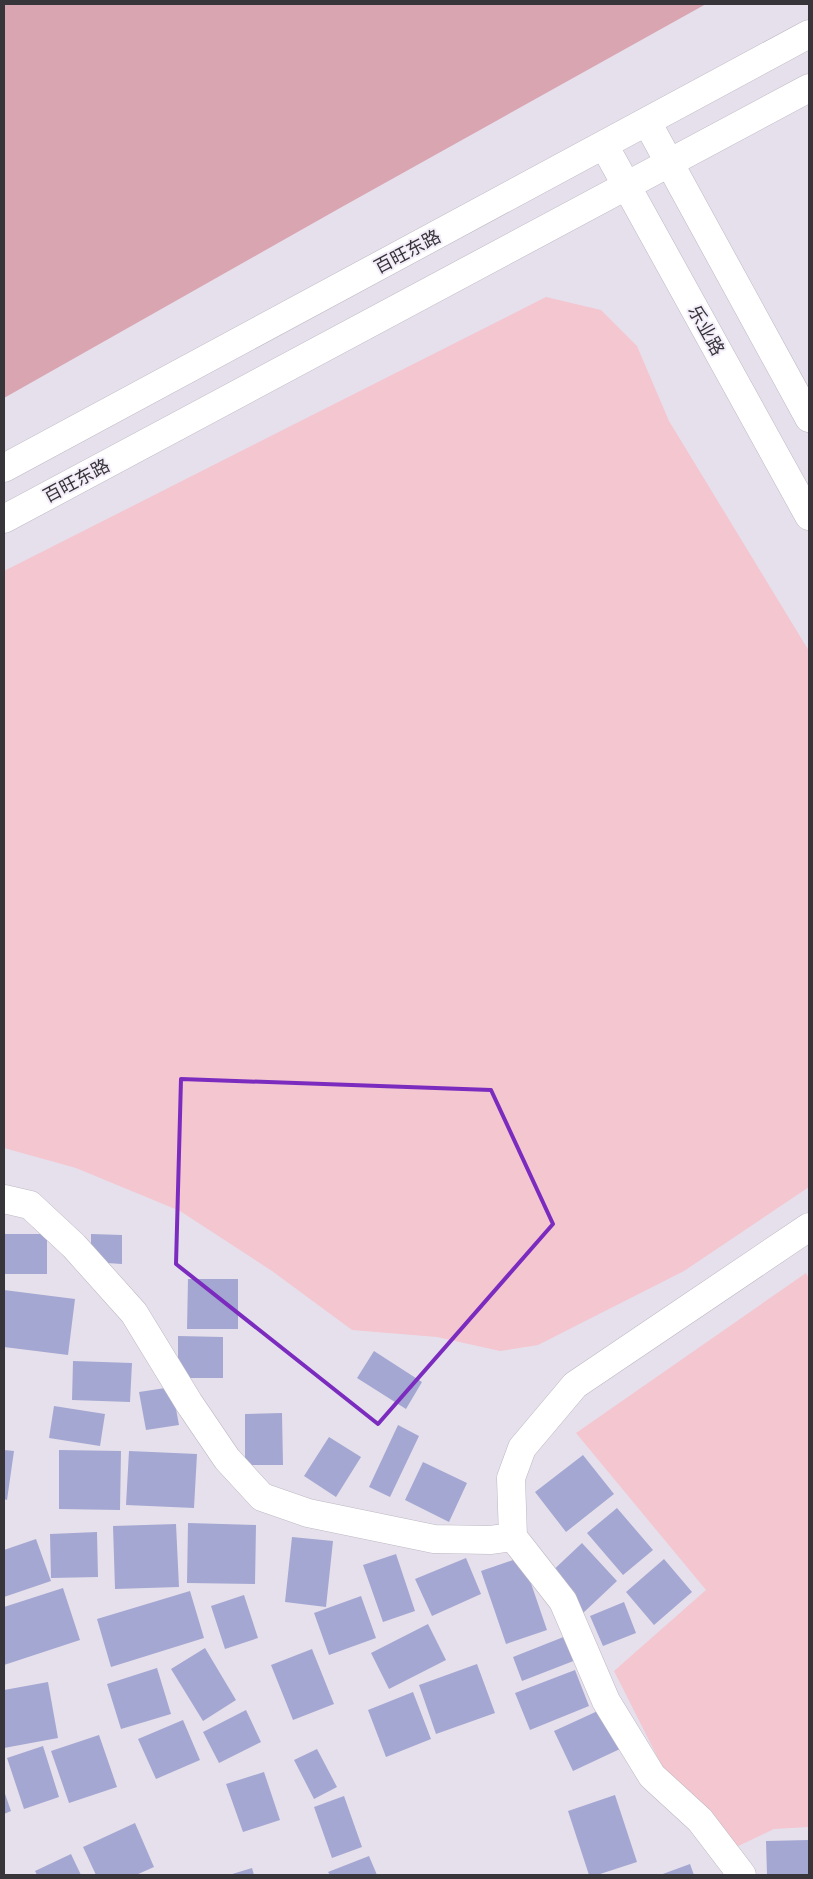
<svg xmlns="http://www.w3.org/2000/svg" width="813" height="1879" font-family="Barlow,'Noto Sans SC',sans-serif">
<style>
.green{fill:#f3c6d0}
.forest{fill:#d8a5b1}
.building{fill:#a4a7d2}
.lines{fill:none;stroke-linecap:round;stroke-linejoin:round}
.street-casing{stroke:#beb8c3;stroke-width:29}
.primary-casing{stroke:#beb8c3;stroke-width:29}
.street{stroke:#fff;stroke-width:28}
.primary{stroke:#fff;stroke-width:28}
.marked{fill:none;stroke:#7b2cbf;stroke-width:4;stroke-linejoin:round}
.labels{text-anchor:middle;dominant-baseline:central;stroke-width:4;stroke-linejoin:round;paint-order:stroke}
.street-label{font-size:18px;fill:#373539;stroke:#f3edf9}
</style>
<rect width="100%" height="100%" fill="#e6e0ec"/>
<path class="green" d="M546,297l55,13 36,36 32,75 140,230v536l-125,84 -146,74 -38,6 -63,-14 -85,-7 -80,-59 -92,-60 -104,-43 -72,-20v-577z
M806,1273l3,6v548l-35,2 -40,19 -68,-74 -52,-103 92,-81 -130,-157z"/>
<path class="forest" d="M4,4h702l-366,204 -336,190z"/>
<path class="building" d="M4,1234h43v40h-42z
M91,1234l31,1v29l-31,-2z
M188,1279h50v50h-51z
M4,1290l71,9 -7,56 -64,-8z
M178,1336l45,1v41h-45z
M374,1351l48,31 -16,27 -49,-31z
M73,1361l59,2 -2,39 -58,-2z
M172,1387l7,38 -33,5 -7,-38z
M54,1406l51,8 -5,32 -51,-8z
M282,1413l1,52h-38v-51z
M398,1425l21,11 -29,61 -21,-10z
M329,1437l32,20 -25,40 -32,-21z
M4,1450l10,1 -7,49 -3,-1z
M59,1450l62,1 -1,59 -61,-1z
M129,1451l68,3 -3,54 -68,-3z
M583,1455l31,39 -48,38 -31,-40z
M423,1462l44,21 -18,39 -44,-22z
M617,1508l36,42 -30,25 -36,-42z
M188,1523l68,2 -1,59 -68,-1z
M176,1524l3,63 -64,2 -2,-63z
M97,1532l1,45 -47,1 -1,-44z
M292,1537l41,4 -7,66 -41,-5z
M36,1539l15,42 -47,16v-47z
M582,1543l35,38 -35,33 -35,-38z
M396,1554l19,57 -32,11 -20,-57z
M522,1557l25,73 -41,14 -25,-73z
M466,1558l15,36 -49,22 -17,-37z
M664,1559l28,33 -38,33 -28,-33z
M63,1588l17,52 -76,25v-58z
M190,1591l14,47 -93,29 -14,-48z
M244,1595l14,43 -33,11 -14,-43z
M361,1596l15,42 -47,17 -15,-42z
M624,1602l12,31 -33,13 -13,-30z
M428,1624l18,36 -57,29 -18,-36z
M566,1636l10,24 -54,21 -9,-24z
M205,1648l31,52 -33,21 -32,-52z
M312,1649l22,55 -41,16 -22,-55z
M477,1664l18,49 -59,21 -17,-49z
M157,1668l14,46 -50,15 -14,-45z
M575,1670l14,36 -59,24 -15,-37z
M48,1682l10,56 -54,10v-58z
M413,1692l18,47 -45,18 -18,-47z
M602,1709l18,40 -47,22 -19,-40z
M246,1710l15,32 -42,21 -16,-31z
M183,1720l17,40 -44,19 -18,-40z
M99,1735l18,52 -48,16 -18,-52z
M43,1746l16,51 -35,12 -17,-51z
M317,1749l20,38 -23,12 -20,-39z
M264,1772l16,48 -37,12 -17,-48z
M4,1791l7,20 -7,3z
M615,1795l22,67 -40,13h-8l-21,-64z
M344,1796l18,51 -30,11 -18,-51z
M135,1823l19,44 -18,8h-40l-13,-28z
M809,1840v35h-42l-1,-34z
M71,1854l10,21h-44l-2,-4z
M369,1856l8,19h-47l-2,-3z
M690,1864l4,11h-34z
M252,1868l2,7h-25z"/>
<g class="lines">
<defs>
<path id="street" d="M4,1199l26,6 44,41 60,67 55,90 38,56 35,38 46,16 126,26 56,1 23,-3 50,64 43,100 46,75 48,44 42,55
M513,1537l-2,-59 11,-30 53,-63 234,-158"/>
<path id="primary" d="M647,122l162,296
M604,145l205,371
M4,468l805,-434
M4,519l805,-431"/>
</defs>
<use href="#street" class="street-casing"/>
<use href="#primary" class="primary-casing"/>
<use href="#street" class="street"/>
<use href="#primary" class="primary"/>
</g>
<path class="marked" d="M181,1079l310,11 62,134 -175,200 -202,-160z"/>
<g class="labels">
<g class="street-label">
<text transform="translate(407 251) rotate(-28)">百旺东路</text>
<text transform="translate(707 330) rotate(61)">乐业路</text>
<text transform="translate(76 480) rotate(-28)">百旺东路</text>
</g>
</g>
<rect width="813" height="1879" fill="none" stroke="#373539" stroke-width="10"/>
</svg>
